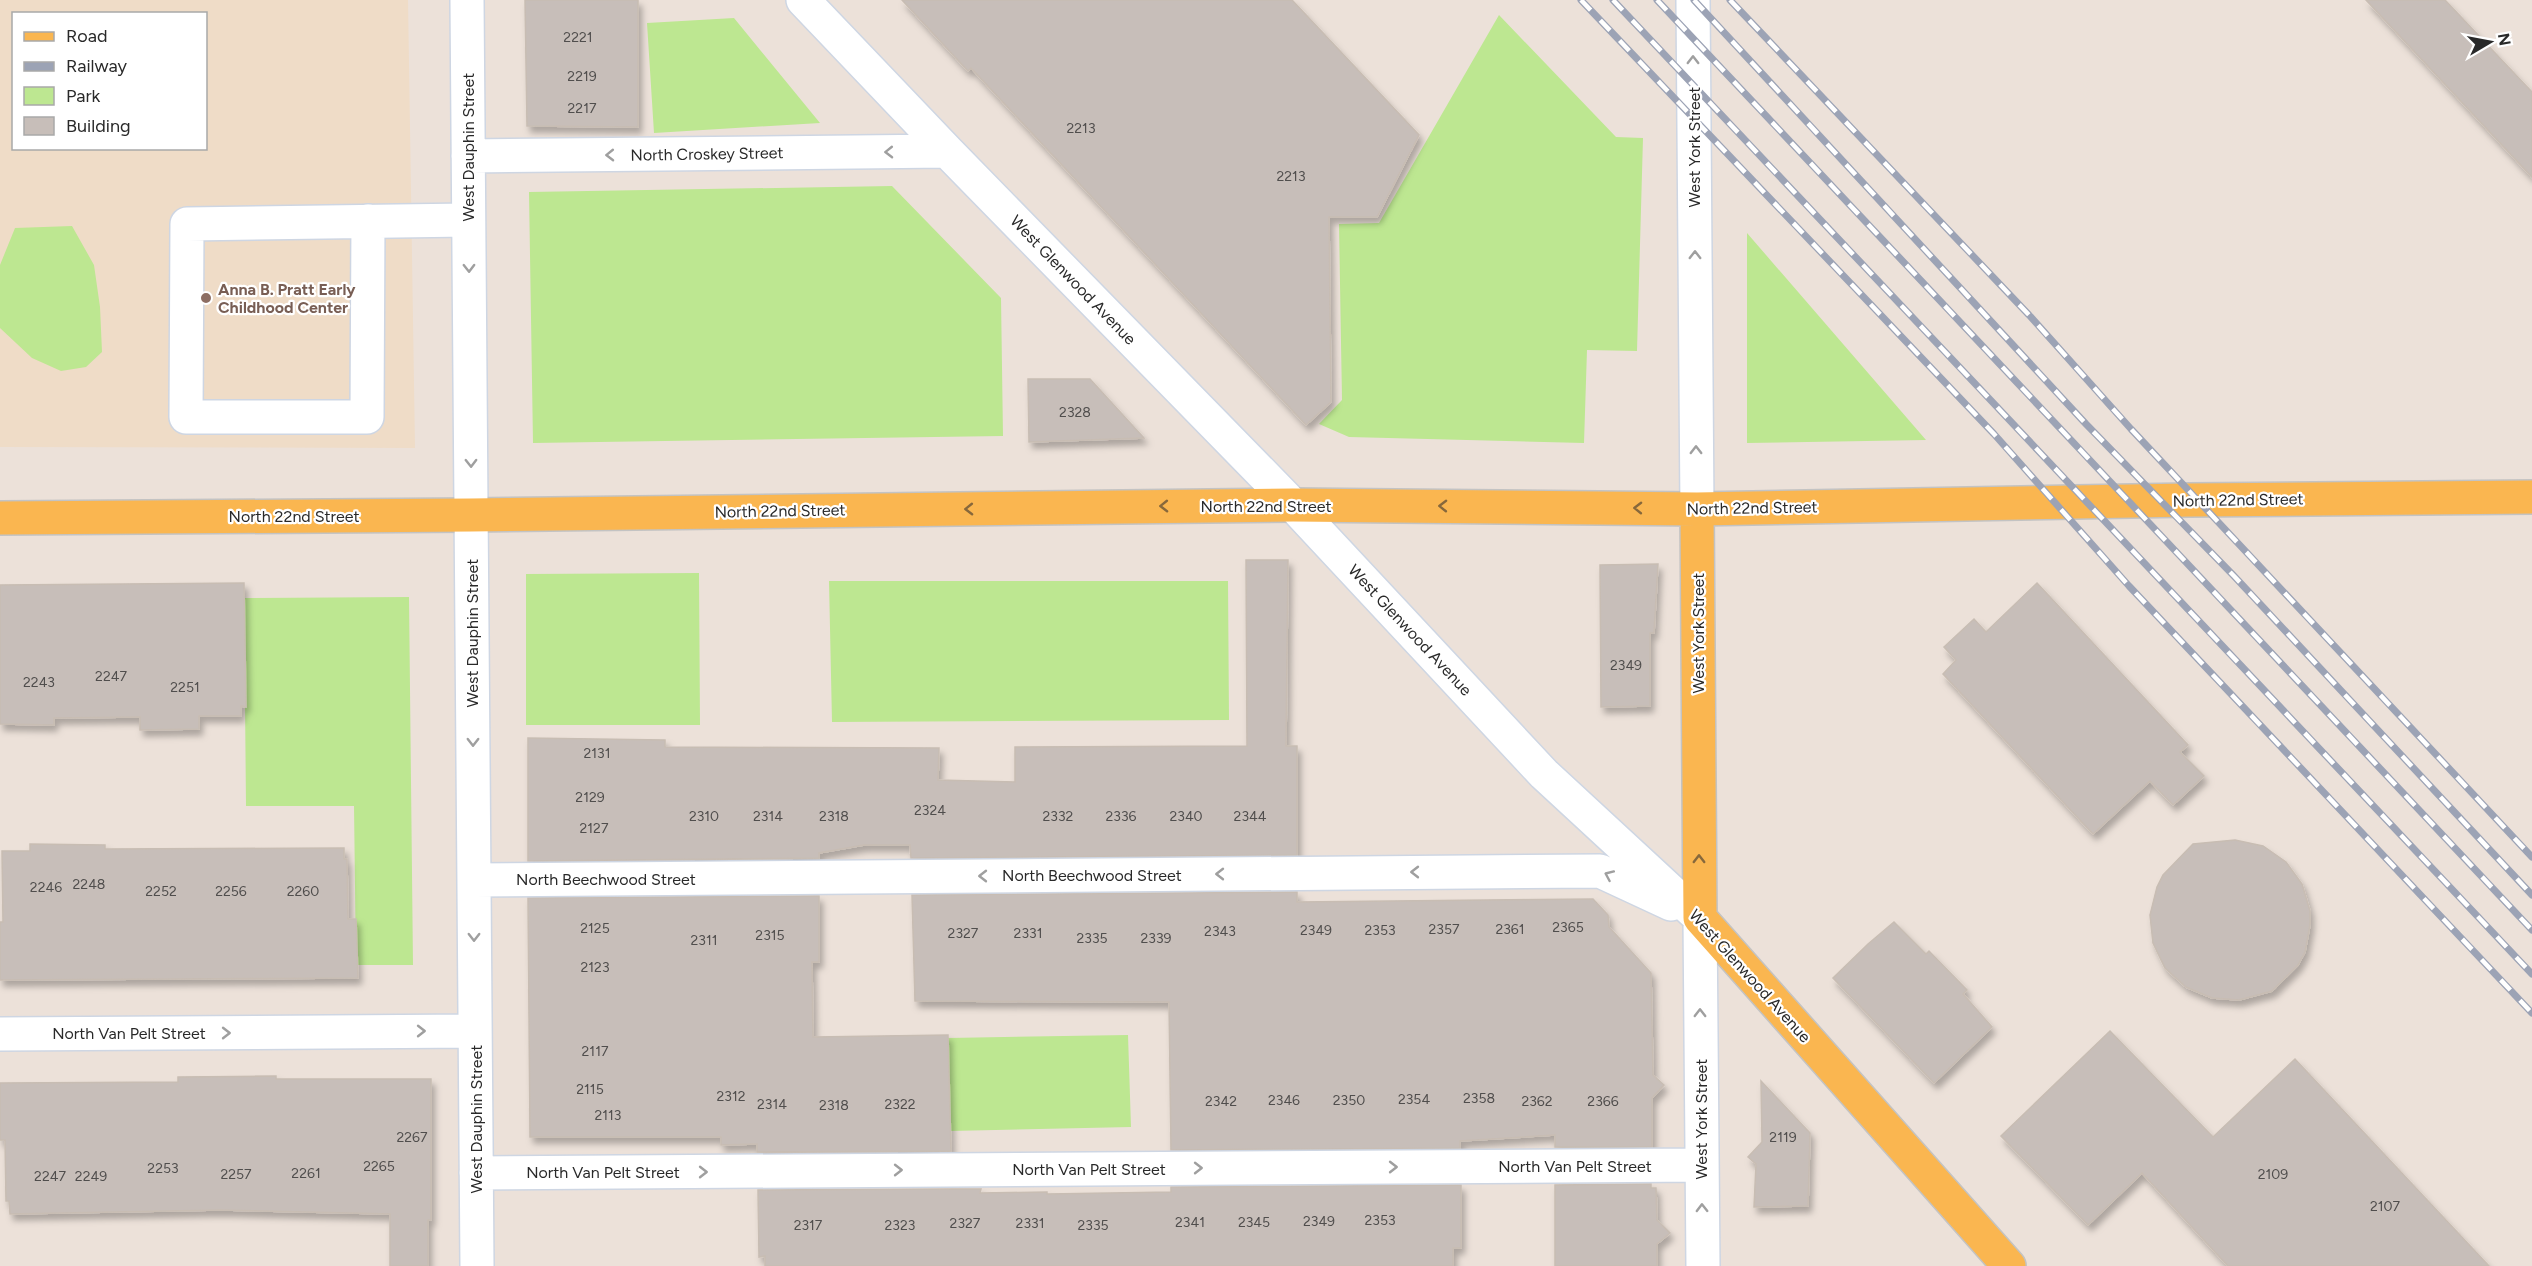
<svg xmlns="http://www.w3.org/2000/svg" width="2532" height="1266" font-family="Figtree,sans-serif">
<style>
.education{fill:#efdcc7;fill-rule:evenodd}
.green{fill:#bde791}
.building{fill:#c7beb9;stroke:#c8bdb3;stroke-width:1.5;filter:url(#shadow)}
.lines{fill:none;stroke-linecap:round;stroke-linejoin:round}
.minor-casing{stroke:#ced6e3;stroke-width:36}
.major-casing{stroke:#c3c3c3;stroke-width:36}
.minor{stroke:#fff;stroke-width:33}
.major{stroke:#fab650;stroke-width:33}
.rail-casing{stroke:#9ca3b5;stroke-width:7}
.rail{stroke:#fff;stroke-width:4.5;stroke-dasharray:14;stroke-linecap:butt}
.oneway{stroke:#9f9f9f}
.oneway2{stroke:#87683b}
.education-dot{fill:#8d6e63;stroke:#fff;stroke-width:2}
.labels{text-anchor:middle;dominant-baseline:central;stroke-width:4.5;stroke-linejoin:round;paint-order:stroke}
.number-label{font-size:14px;fill:#504e4d}
.street-label{font-size:16px;fill:#292929;stroke:#fff}
.education-label{font-size:16px;font-weight:bold;fill:#785e54;stroke:#fff;text-anchor:start}
</style>
<defs>
<filter id="shadow"><feDropShadow dx="3.5" dy="6" stdDeviation="3" flood-color="#0004"/></filter>
</defs>
<rect width="100%" height="100%" fill="#ece1d9"/>
<path class="education" d="M0,0h408l7,448 -415,-1zM14,14h192v134h-192z"/>
<path class="green" d="M1499,15l117,122 27,1 -6,213 -50,-1 -3,93 -235,-6 -30,-13 23,-24 -3,-176 40,-1z
M734,18l86,105 -166,10 -7,-110z
M892,186l109,112 2,138 -470,7 -4,-251z
M72,226l22,39 6,42 2,45 -16,15 -25,4 -29,-13 -32,-30v-63l15,-37z
M1747,233l179,207 -179,3z
M699,573l1,152h-174v-151z
M829,581h399l1,139 -397,2z
M409,597l4,368h-57l-2,-159h-108l-2,-208z
M1128,1035l3,92 -181,4 -2,-93z"/>
<path class="building" d="M525,0h113v127l-111,-1z
M902,0h390l127,135 -42,82h-48l2,185 -25,23 -335,-357 -3,3z
M2366,0h79l87,92v85z
M1028,379h62l54,59 -115,4z
M1246,560h42l-2,186h11v109l-386,3 -1,-13h-46l-45,8v5l-291,3v-123l137,2v7l274,1 -1,32 77,2v-35l232,-1z
M1658,564l-4,69h-4v73l-49,1 -1,-142z
M244,583l2,124 -5,-1v10h-42v13l-59,1v-13l-86,1v7l-54,-1v-139z
M2037,583l151,162 -8,7 24,24 -31,29 -23,-24 -57,53 -150,-160 13,-14 -12,-13 30,-28 12,13z
M2235,840l28,6 23,16 16,22 8,27v14l-5,27 -7,13 -26,26 -33,9 -27,-2 -26,-11 -21,-19 -12,-25 -3,-28 7,-28 6,-12 30,-31z
M30,844l75,1v4l239,-1v11h3l1,60h8l2,59 -358,2v-58h3l-1,-71h28z
M1297,892v10l296,-3 15,16 1,12 42,46 2,102 11,10 -12,13v49h-97v-12l-95,6v7l-289,2 -2,-148 -254,-1 -3,-106z
M819,896v66h-7l1,75 135,-2 3,116 -194,1v-8l-36,1v-8h-191l-2,-239z
M1894,922l32,32 3,-3 38,39 -4,4 29,33 -58,56 -101,-105 35,-34z
M2110,1031l103,106 82,-78 194,207h-261l-86,-93 -54,52 -87,-89z
M276,1076v3h155v141h-3v46h-38v-52l-169,-4 -211,4 -1,-13h-3l-1,-61h-5v-57l178,-1v-5z
M1761,1081l49,52 -2,73 -54,1 2,-43 -8,-7 14,-15z
M1651,1184v4h5l1,32 13,13 -13,11v22h-102v-81z
M1461,1185v63h-8v18h-688v-10l-6,1 -1,-67 194,-1h29l-1,4 67,-1v2l124,-2v-5z"/>
<g class="lines">
<defs>
<path id="minor" d="M467,0l10,1266
M803,0l144,151 346,354 251,269 156,144
M1693,0l4,509
M468,156l479,-5
M368,221l-1,196h-181l1,-193 281,-4
M474,880l1126,-9 71,33
M1700,918l3,348
M0,1034l475,-3
M476,1173l1225,-8"/>
<path id="major" d="M1697,509l3,409 309,348
M0,518l471,-3 822,-10 404,4 492,-9 343,-3"/>
</defs>
<use href="#minor" class="minor-casing"/>
<use href="#major" class="major-casing"/>
<use href="#minor" class="minor"/>
<use href="#major" class="major"/>
<defs>
<path id="rail" d="M1581,0l413,434 135,152 403,427
M1613,0l919,974
M1657,0l875,930
M1694,0l392,424 148,152 298,319
M1730,0l299,315 102,114 401,428"/>
</defs>
<use href="#rail" class="rail-casing"/>
<use href="#rail" class="rail"/>
</g>
<defs><path id="oneway-chevron" d="M-2-3.5L2.5 0L-2 3.5" fill="none" stroke-width="1.6" stroke-linecap="round" stroke-linejoin="round" transform="scale(1.5)"/></defs>
<g class="oneway">
<use href="#oneway-chevron" transform="translate(1693 60) rotate(-90)"/>
<use href="#oneway-chevron" transform="translate(889 152) rotate(179)"/>
<use href="#oneway-chevron" transform="translate(610 155) rotate(179)"/>
<use href="#oneway-chevron" transform="translate(1695 255) rotate(-90)"/>
<use href="#oneway-chevron" transform="translate(469 268) rotate(89)"/>
<use href="#oneway-chevron" transform="translate(1696 450) rotate(-90)"/>
<use href="#oneway-chevron" transform="translate(471 463) rotate(89)"/>
<use href="#oneway-chevron" transform="translate(473 742) rotate(90)"/>
<use href="#oneway-chevron" transform="translate(1415 872) rotate(180)"/>
<use href="#oneway-chevron" transform="translate(1220 874) rotate(180)"/>
<use href="#oneway-chevron" transform="translate(1609 875) rotate(-156)"/>
<use href="#oneway-chevron" transform="translate(983 876) rotate(180)"/>
<use href="#oneway-chevron" transform="translate(474 937) rotate(90)"/>
<use href="#oneway-chevron" transform="translate(1700 1013) rotate(-90)"/>
<use href="#oneway-chevron" transform="translate(421 1031)"/>
<use href="#oneway-chevron" transform="translate(226 1033)"/>
<use href="#oneway-chevron" transform="translate(1393 1167)"/>
<use href="#oneway-chevron" transform="translate(1198 1168)"/>
<use href="#oneway-chevron" transform="translate(898 1170)"/>
<use href="#oneway-chevron" transform="translate(703 1172)"/>
<use href="#oneway-chevron" transform="translate(1702 1208) rotate(-91)"/>
</g>
<g class="oneway2">
<use href="#oneway-chevron" transform="translate(1164 506) rotate(179)"/>
<use href="#oneway-chevron" transform="translate(1443 506) rotate(-179)"/>
<use href="#oneway-chevron" transform="translate(1638 508) rotate(-179)"/>
<use href="#oneway-chevron" transform="translate(969 509) rotate(179)"/>
<use href="#oneway-chevron" transform="translate(1699 859) rotate(-90)"/>
</g>
<circle class="education-dot" cx="206" cy="298" r="6"/>
<g class="labels">
<g class="number-label">
<text x="578" y="37">2221</text>
<text x="582" y="76">2219</text>
<text x="582" y="108">2217</text>
<text x="1081" y="128">2213</text>
<text x="1291" y="176">2213</text>
<text x="1075" y="412">2328</text>
<text x="1626" y="665">2349</text>
<text x="111" y="676">2247</text>
<text x="39" y="682">2243</text>
<text x="185" y="687">2251</text>
<text x="597" y="753">2131</text>
<text x="590" y="797">2129</text>
<text x="930" y="810">2324</text>
<text x="704" y="816">2310</text>
<text x="768" y="816">2314</text>
<text x="834" y="816">2318</text>
<text x="1058" y="816">2332</text>
<text x="1121" y="816">2336</text>
<text x="1186" y="816">2340</text>
<text x="1250" y="816">2344</text>
<text x="594" y="828">2127</text>
<text x="89" y="884">2248</text>
<text x="46" y="887">2246</text>
<text x="161" y="891">2252</text>
<text x="231" y="891">2256</text>
<text x="303" y="891">2260</text>
<text x="1568" y="927">2365</text>
<text x="595" y="928">2125</text>
<text x="1444" y="929">2357</text>
<text x="1510" y="929">2361</text>
<text x="1316" y="930">2349</text>
<text x="1380" y="930">2353</text>
<text x="1220" y="931">2343</text>
<text x="963" y="933">2327</text>
<text x="1028" y="933">2331</text>
<text x="770" y="935">2315</text>
<text x="1092" y="938">2335</text>
<text x="1156" y="938">2339</text>
<text x="704" y="940">2311</text>
<text x="595" y="967">2123</text>
<text x="595" y="1051">2117</text>
<text x="590" y="1089">2115</text>
<text x="731" y="1096">2312</text>
<text x="1479" y="1098">2358</text>
<text x="1414" y="1099">2354</text>
<text x="1284" y="1100">2346</text>
<text x="1349" y="1100">2350</text>
<text x="1221" y="1101">2342</text>
<text x="1537" y="1101">2362</text>
<text x="1603" y="1101">2366</text>
<text x="772" y="1104">2314</text>
<text x="900" y="1104">2322</text>
<text x="834" y="1105">2318</text>
<text x="608" y="1115">2113</text>
<text x="412" y="1137">2267</text>
<text x="1783" y="1137">2119</text>
<text x="379" y="1166">2265</text>
<text x="163" y="1168">2253</text>
<text x="306" y="1173">2261</text>
<text x="236" y="1174">2257</text>
<text x="2273" y="1174">2109</text>
<text x="50" y="1176">2247</text>
<text x="91" y="1176">2249</text>
<text x="2385" y="1206">2107</text>
<text x="1380" y="1220">2353</text>
<text x="1319" y="1221">2349</text>
<text x="1190" y="1222">2341</text>
<text x="1254" y="1222">2345</text>
<text x="965" y="1223">2327</text>
<text x="1030" y="1223">2331</text>
<text x="808" y="1225">2317</text>
<text x="900" y="1225">2323</text>
<text x="1093" y="1225">2335</text>
</g>
<g class="street-label">
<text transform="translate(468 147) rotate(-90)">West Dauphin Street</text>
<text transform="translate(1694 147) rotate(-90)">West York Street</text>
<text transform="translate(707 154) rotate(-1)">North Croskey Street</text>
<text transform="translate(1073 280) rotate(46)">West Glenwood Avenue</text>
<text transform="translate(2238 500) rotate(-1)">North 22nd Street</text>
<text x="1266" y="506">North 22nd Street</text>
<text transform="translate(1752 508) rotate(-1)">North 22nd Street</text>
<text transform="translate(780 511) rotate(-1)">North 22nd Street</text>
<text x="294" y="516">North 22nd Street</text>
<text transform="translate(1410 630) rotate(47)">West Glenwood Avenue</text>
<text transform="translate(472 633) rotate(-90)">West Dauphin Street</text>
<text transform="translate(1698 633) rotate(-90)">West York Street</text>
<text x="1092" y="875">North Beechwood Street</text>
<text x="606" y="879">North Beechwood Street</text>
<text transform="translate(1750 976) rotate(48)">West Glenwood Avenue</text>
<text x="129" y="1033">North Van Pelt Street</text>
<text transform="translate(476 1119) rotate(-90)">West Dauphin Street</text>
<text transform="translate(1701 1119) rotate(-90)">West York Street</text>
<text x="1575" y="1166">North Van Pelt Street</text>
<text x="1089" y="1169">North Van Pelt Street</text>
<text x="603" y="1172">North Van Pelt Street</text>
</g>
<g class="education-label">
<text x="218" y="289">Anna B. Pratt Early<tspan x="218" dy="18">Childhood Center</tspan></text>
</g>
</g>
<rect x="12" y="12" width="195" height="138" fill="#ffffff" stroke="#a9a9a9" stroke-width="1.5"/>
<rect x="24" y="32" width="30" height="9" fill="#fab650" stroke="#a9a9a9" stroke-width="1.5"/>
<text x="66" y="42" font-size="18" fill="#292929">Road</text>
<rect x="24" y="62" width="30" height="9" fill="#9ca3b5" stroke="#a9a9a9" stroke-width="1.5"/>
<text x="66" y="72" font-size="18" fill="#292929">Railway</text>
<rect x="24" y="87" width="30" height="18" fill="#bde791" stroke="#a9a9a9" stroke-width="1.5"/>
<text x="66" y="102" font-size="18" fill="#292929">Park</text>
<rect x="24" y="117" width="30" height="18" fill="#c7beb9" stroke="#a9a9a9" stroke-width="1.5"/>
<text x="66" y="132" font-size="18" fill="#292929">Building</text>
<g transform="translate(2490 42) rotate(80)" stroke="#ffffff" stroke-width="4.5" paint-order="stroke">
<path d="M0-4.5L10 22L0 15L-10 22Z" fill="#292929"/>
<text y="-9" font-size="16" font-weight="bold" text-anchor="middle" fill="#292929">N</text>
</g>
</svg>
